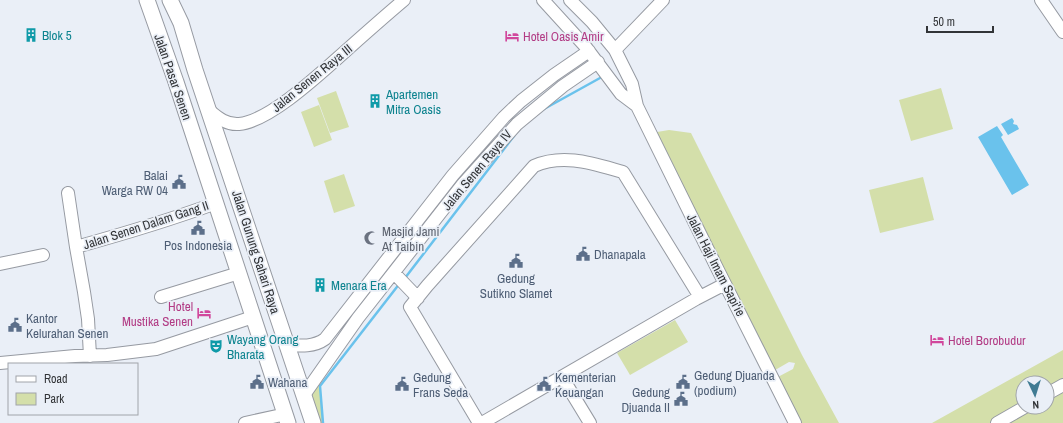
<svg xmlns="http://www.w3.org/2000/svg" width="1063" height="423" font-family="'Archivo Narrow',sans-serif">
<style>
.green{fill:#d4dfaa;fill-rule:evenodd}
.water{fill:#6ac2ec}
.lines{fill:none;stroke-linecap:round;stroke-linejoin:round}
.stream{stroke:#6ac2ec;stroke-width:2.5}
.minor-casing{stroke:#969aa2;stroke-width:14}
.major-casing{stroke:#969aa2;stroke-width:17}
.minor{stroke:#fff;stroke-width:12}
.major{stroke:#fff;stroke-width:15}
.labels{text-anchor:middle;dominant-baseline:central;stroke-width:3.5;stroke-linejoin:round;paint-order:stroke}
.culture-label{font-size:13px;fill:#0d838f;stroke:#eaeff7;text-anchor:start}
.hotel-label{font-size:13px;fill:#b23c85;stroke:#eaeff7;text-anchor:start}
.street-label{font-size:13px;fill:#323437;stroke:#eaeff7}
.service-label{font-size:13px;fill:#4e5e75;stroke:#eaeff7;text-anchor:start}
.worship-label{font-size:13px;fill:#5b616d;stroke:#eaeff7;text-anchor:start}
</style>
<rect width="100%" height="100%" fill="#eaeff7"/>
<path class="green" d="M941,88l12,41 -42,12 -12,-41z
M336,91l13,36 -19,6 -13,-35z
M319,105l13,35 -18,7 -13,-35z
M669,130l22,3 111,222 37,68h-46l-19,-44 19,-10 2,-6 -6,-1 -19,11 -119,-240z
M344,174l11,32 -21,7 -10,-32z
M923,177l11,43 -54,13 -11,-43z
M675,320l13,22 -58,33 -13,-22z
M1063,350v73h-131zM1023,383h24v24h-24z
M314,380l6,6 3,37h-10l-9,-28z"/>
<path class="water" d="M1012,118l2,3 -1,3 4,1 2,4 -11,6 -7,-11z
M997,126l6,9 -2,2 28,48 -17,10 -34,-58z"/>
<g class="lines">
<path class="stream" d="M544,109l56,-31
M405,278l109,-142
M323,423l-3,-37 80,-103"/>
<defs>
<path id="minor" d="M543,0l42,46 36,48 16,12
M570,0l22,22 23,28 17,34 5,22 81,164 77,153
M1041,0l22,32
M615,50l48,-50
M210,111c8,7 17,14 29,13 32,-3 85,-54 110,-76 18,-16 36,-32 55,-48
M68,193l8,54 8,45 4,27 2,37
M76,247c47,-13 94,-27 140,-44
M0,264l43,-9
M394,273l24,25
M161,297l78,-24
M287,345c14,1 27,2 38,-6l128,-164 51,-58 17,-16 33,-26 35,-24
M0,363l75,-7 32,-1 49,-6 97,-32
M562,377l28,46
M1047,394l16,-9
M304,395l54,-77 105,-134 54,-60 46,-38 35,-24
M245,423l41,-9
M479,423l-69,-116 17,-21 107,-120c30,-13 60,-2 89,6l77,125
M482,423l214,-124 29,-15
M997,423l28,-16"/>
<path id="major" d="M147,0l29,82 112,341
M170,0l11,23 14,47 118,353"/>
</defs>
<use href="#minor" class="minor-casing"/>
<use href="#major" class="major-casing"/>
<use href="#minor" class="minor"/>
<use href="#major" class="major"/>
</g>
<defs>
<symbol id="building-bare" viewBox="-9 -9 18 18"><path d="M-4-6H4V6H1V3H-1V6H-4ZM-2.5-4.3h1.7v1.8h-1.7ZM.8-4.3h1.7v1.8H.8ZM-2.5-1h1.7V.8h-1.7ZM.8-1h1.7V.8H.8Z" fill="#0f9aa8" stroke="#eaeff7" stroke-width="2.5" paint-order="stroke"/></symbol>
<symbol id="hotel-bare" viewBox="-9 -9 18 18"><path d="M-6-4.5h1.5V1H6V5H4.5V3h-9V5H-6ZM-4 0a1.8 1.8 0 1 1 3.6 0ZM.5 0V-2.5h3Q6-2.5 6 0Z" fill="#d1479c" stroke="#eaeff7" stroke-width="2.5" paint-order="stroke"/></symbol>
<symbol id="civic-bare" viewBox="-9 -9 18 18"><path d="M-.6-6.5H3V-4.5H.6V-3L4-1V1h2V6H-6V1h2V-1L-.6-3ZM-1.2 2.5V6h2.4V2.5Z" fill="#5c6f8a" stroke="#eaeff7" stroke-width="2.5" paint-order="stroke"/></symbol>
<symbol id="mosque-bare" viewBox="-9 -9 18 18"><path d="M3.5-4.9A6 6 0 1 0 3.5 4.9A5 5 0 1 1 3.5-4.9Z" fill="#6b7280" stroke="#eaeff7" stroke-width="2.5" paint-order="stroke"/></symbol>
<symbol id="theatre-bare" viewBox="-9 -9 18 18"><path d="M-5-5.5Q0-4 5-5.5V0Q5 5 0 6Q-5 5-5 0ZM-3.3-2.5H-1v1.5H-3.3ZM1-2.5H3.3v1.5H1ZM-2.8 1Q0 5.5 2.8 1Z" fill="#0f9aa8" stroke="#eaeff7" stroke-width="2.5" paint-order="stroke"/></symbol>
</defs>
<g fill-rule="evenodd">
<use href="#building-bare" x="21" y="25" width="20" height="20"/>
<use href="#hotel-bare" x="502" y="26" width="20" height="20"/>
<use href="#building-bare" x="365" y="91" width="20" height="20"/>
<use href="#civic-bare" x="169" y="172" width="20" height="20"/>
<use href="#civic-bare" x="188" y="218" width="20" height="20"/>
<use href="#mosque-bare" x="361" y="228" width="20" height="20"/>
<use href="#civic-bare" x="573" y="244" width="20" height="20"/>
<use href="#civic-bare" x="506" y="251" width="20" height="20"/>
<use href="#building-bare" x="310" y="275" width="20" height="20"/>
<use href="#hotel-bare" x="194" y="303" width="20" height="20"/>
<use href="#civic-bare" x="5" y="315" width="20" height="20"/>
<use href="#hotel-bare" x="927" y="330" width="20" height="20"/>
<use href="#theatre-bare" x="206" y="336" width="20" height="20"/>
<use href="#civic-bare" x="247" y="372" width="20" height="20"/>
<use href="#civic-bare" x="673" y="372" width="20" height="20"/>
<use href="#civic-bare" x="392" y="374" width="20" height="20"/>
<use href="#civic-bare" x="534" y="374" width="20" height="20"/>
<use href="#civic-bare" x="671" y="389" width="20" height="20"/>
</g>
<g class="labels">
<g class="culture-label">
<text x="42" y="35">Blok 5</text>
<text x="386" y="94">Apartemen<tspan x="386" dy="15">Mitra Oasis</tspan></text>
<text x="331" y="285">Menara Era</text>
<text x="227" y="339">Wayang Orang<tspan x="227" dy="15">Bharata</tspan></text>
</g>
<g class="hotel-label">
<text x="523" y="36">Hotel Oasis Amir</text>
<text x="193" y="306" text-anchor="end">Hotel<tspan x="193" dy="15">Mustika Senen</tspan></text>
<text x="948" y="340">Hotel Borobudur</text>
</g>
<g class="street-label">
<text transform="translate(173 77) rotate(71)">Jalan Pasar Senen</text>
<text transform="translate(312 78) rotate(-39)">Jalan Senen Raya III</text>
<text transform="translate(477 170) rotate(-50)">Jalan Senen Raya IV</text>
<text transform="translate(146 225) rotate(-18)">Jalan Senen Dalam Gang II</text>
<text transform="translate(256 252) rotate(72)">Jalan Gunung Sahari Raya</text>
<text transform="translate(716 265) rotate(63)">Jalan Haji Imam Sapi'ie</text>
</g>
<g class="service-label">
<text x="168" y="175" text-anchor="end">Balai<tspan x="168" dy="15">Warga RW 04</tspan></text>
<text x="198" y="245" text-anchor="middle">Pos Indonesia</text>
<text x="594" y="254">Dhanapala</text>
<text x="516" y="278" text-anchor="middle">Gedung<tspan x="516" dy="15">Sutikno Slamet</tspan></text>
<text x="26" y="318">Kantor<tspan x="26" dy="15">Kelurahan Senen</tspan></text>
<text x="694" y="375">Gedung Djuanda<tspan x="694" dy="15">(podium)</tspan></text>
<text x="413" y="377">Gedung<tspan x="413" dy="15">Frans Seda</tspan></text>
<text x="555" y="377">Kementerian<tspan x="555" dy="15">Keuangan</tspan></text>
<text x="268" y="382">Wahana</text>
<text x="670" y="392" text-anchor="end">Gedung<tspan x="670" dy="15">Djuanda II</tspan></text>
</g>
<g class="worship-label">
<text x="382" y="231">Masjid Jami<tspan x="382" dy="15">At Taibin</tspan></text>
</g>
</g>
<rect x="8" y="363" width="130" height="52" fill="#eaeff7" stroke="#a0a4aa"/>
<rect x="16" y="376" width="20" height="6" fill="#ffffff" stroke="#a0a4aa"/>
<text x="44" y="383" font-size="12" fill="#323437">Road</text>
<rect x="16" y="393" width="20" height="12" fill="#d4dfaa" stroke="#a0a4aa"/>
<text x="44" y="403" font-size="12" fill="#323437">Park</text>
<g transform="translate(1035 395) rotate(176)"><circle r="19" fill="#eaeff7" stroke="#a0a4aa"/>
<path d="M0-3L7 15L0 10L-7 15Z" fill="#407b93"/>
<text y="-6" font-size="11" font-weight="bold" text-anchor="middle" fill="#323437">N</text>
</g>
<path d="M927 26v6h66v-6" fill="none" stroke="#323437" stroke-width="2"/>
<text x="933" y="26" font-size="12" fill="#323437" stroke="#eaeff7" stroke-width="3" paint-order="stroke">50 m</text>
</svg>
